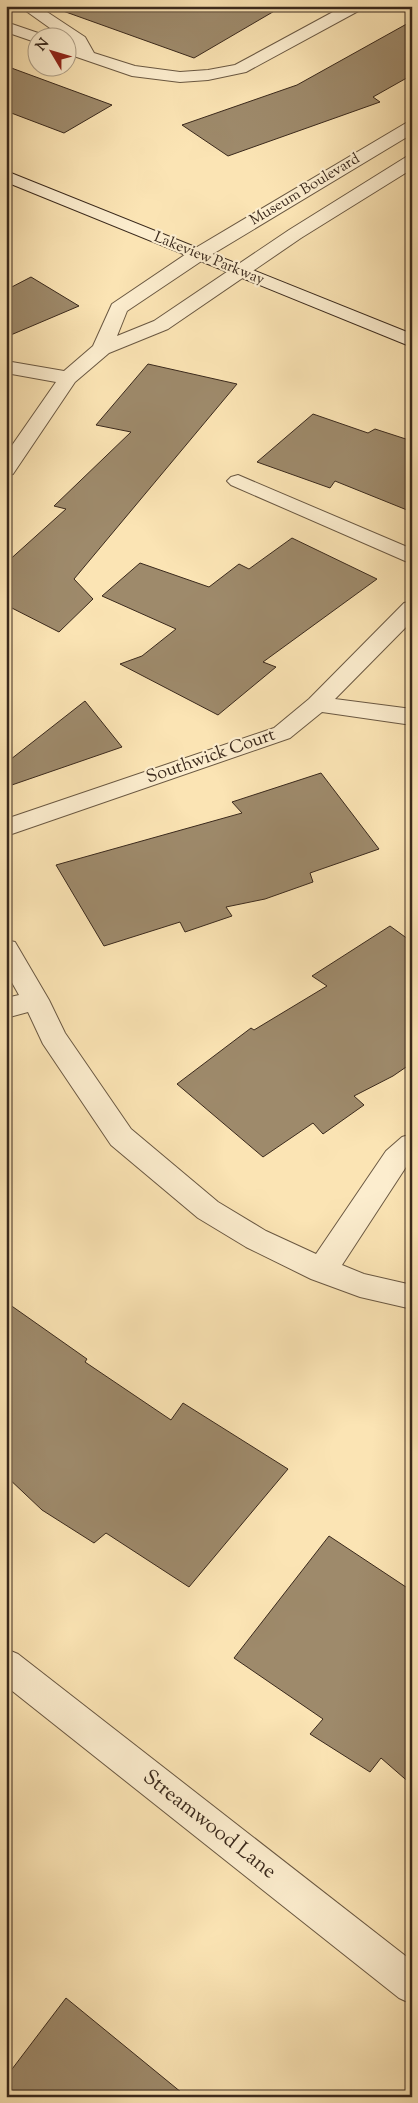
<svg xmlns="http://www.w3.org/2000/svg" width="418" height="2103" font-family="'Sorts Mill Goudy',serif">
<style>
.building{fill:#9e8a6b;stroke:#3a291c}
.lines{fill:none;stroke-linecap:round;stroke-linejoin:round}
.street-casing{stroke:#6a5842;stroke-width:2}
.secondary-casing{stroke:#3a291c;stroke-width:2}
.street{fill:#fcedce;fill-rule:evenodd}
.secondary{fill:#fcedce;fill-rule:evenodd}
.labels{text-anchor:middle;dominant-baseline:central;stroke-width:4.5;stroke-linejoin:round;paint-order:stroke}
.far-street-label{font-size:15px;fill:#3a291c;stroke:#fcedce}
.street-label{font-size:18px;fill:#3a291c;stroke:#fcedce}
.near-street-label{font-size:21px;fill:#3a291c;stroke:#fcedce}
</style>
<rect width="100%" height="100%" fill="#fbe4b4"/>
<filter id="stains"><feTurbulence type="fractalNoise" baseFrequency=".004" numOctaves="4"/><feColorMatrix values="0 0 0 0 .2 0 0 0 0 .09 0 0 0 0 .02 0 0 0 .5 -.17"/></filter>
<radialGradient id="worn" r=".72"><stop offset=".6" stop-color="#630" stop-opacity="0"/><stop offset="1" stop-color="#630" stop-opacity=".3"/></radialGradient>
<path class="building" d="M64,6h219l-89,52 -131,-47z
M412,21v54l-39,22 7,5 -152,54 -46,-31 115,-40z
M6,66l57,21 49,18 -48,28 -58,-22z
M31,277l48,29 -73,31v-47z
M148,364l89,20 -163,195 19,20 -34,33 -53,-27v-42l60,-54 -12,-3 77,-74 -35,-7z
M313,414l55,19 7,-4 37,12v71l-77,-31 -5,7 -73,-26z
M292,538l85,41 -114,83 13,5 -58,48 -98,-51 22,-8 34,-27 -74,-33 38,-33 69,24 30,-23 10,5z
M85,701l37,46 -116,40v-24z
M321,773l58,76 -69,24 3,9 -48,17 -39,8 6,9 -47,16 -5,-10 -76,24 -48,-81 186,-52 -10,-11z
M390,926l22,16v121l-19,13 -39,20 10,9 -41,29 -10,-11 -50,34 -86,-73 74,-56 3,2 73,-44 -15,-10z
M6,1302l81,57 -2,3 86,58 12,-17 105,66 -99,118 -83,-54 -12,10 -52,-33 -36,-34z
M329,1536l83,55v194l-31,-27 -11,14 -60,-38 13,-15 -89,-61z
M66,1998l121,99h-181v-20z"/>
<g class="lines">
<defs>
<path id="street" d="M19,6h19l47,31 9,16 41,13 45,6 28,-2 27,-5 109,-59h20l-2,3 -116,63 -38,8 -28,2 -48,-6 -64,-22v-10l6,2 -6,-8h-4z
M6,22l38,13 2,3h-8v5l-32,-11z
M412,122v12l-206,124 -79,53 -10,25 37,-15 135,-91 117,-73 6,-1v13l-111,69 -133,91 -59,24 -34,29 -62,92 -7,2v-22l50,-72 -50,-9v-12l58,10 29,-25 19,-42 80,-54 214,-127z
M238,475l174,74v15l-181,-79 -4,-4 4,-4z
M412,601v20l-77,78 77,10v16l-90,-13 -32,26 -284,98v-17l268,-91 35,-29 95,-96z
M6,940l9,2 34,58 16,33 66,96 87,73 48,29 50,23 70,-103 16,-14 10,-3v28l-6,5 -64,98 22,9 48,11v24l-52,-12 -49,-18 -65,-32 -48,-29 -87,-73 -68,-101 -15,-32 -22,6v-20l13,-3 -13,-23z
M6,1649l12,5 394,307v43l-13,-6 -393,-312z"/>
<path id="secondary" d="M6,171l406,163v13l-406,-165z"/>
</defs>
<use href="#street" class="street-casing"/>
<use href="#secondary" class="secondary-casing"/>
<use href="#street" class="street"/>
<use href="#secondary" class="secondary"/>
</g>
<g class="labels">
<g class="far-street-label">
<text transform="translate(305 190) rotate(-31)">Museum Boulevard</text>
<text transform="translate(209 259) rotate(22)">Lakeview Parkway</text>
</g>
<g class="street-label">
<text transform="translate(211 757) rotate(-19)">Southwick Court</text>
</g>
<g class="near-street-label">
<text transform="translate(209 1825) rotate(38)">Streamwood Lane</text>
</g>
</g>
<rect width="418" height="2103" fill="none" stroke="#fbe4b4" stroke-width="25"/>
<rect x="8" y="8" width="403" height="2088" fill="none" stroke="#3a291c" stroke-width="2.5"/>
<rect x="12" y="12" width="393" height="2078" fill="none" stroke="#3a291c"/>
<g transform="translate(52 52) rotate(308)"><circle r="24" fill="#fcedce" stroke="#ae9f87"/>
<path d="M0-4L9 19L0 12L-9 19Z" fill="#8f2418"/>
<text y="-8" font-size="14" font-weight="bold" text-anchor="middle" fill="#3a291c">N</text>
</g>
<rect width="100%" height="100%" filter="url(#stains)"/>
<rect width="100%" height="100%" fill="url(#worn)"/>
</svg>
